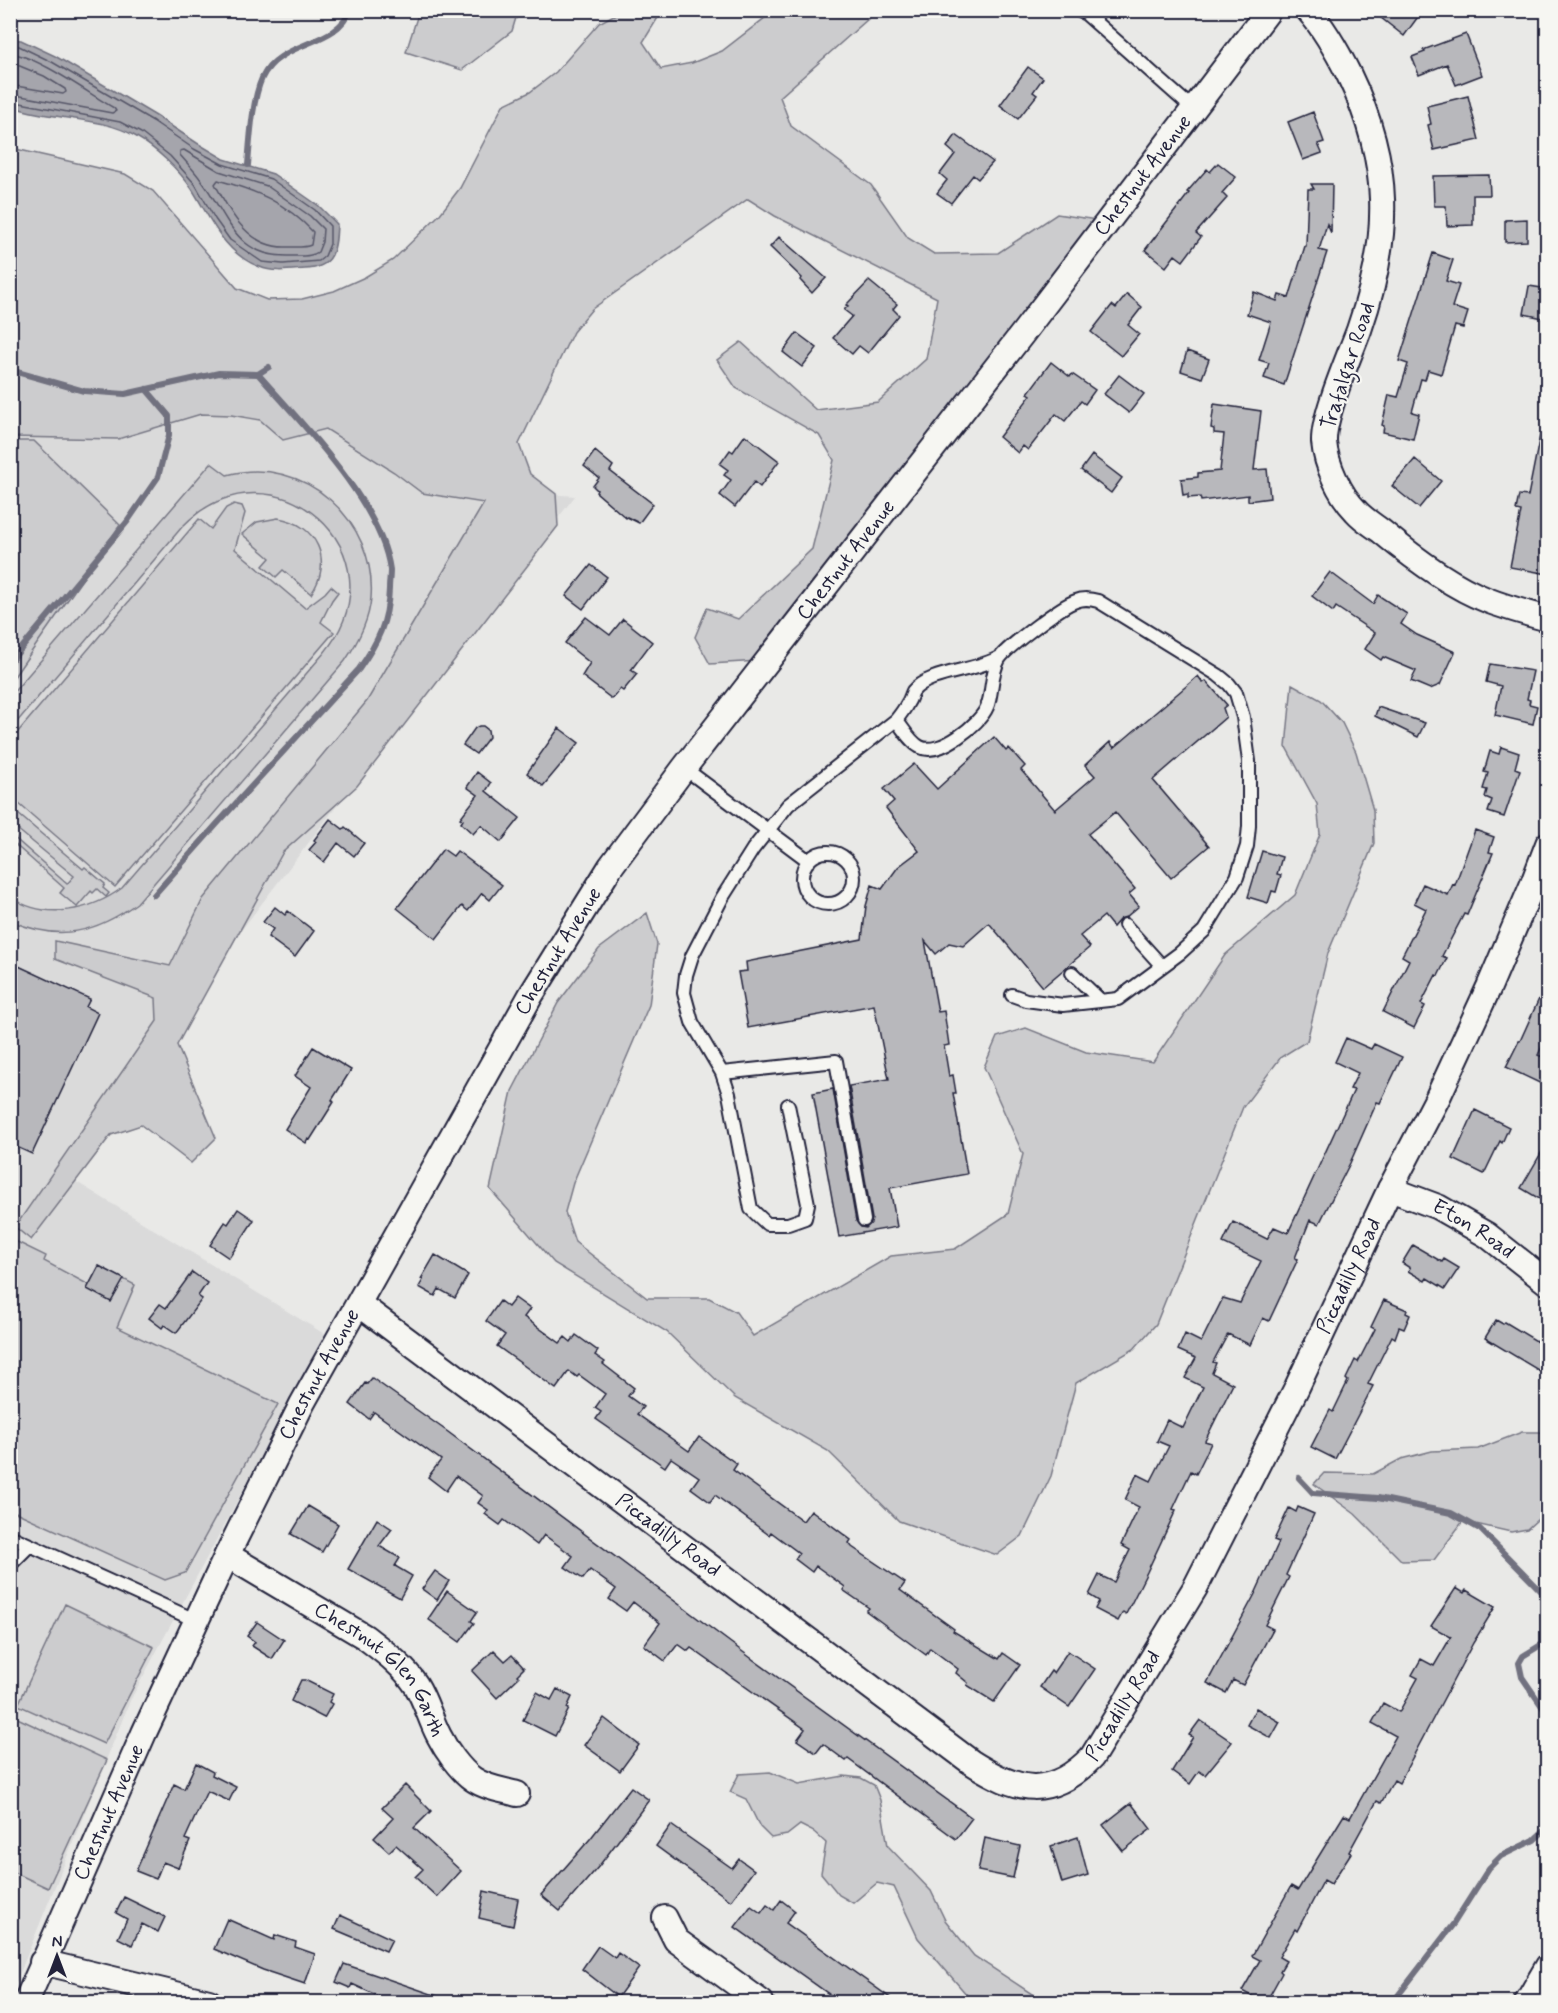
<svg xmlns="http://www.w3.org/2000/svg" width="1558" height="2013" font-family="Mynerve,sans-serif">
<style>
.built{fill:#dadada}
.green{fill:#ccccce;stroke:#777784;stroke-width:1.5}
.water{fill:#a5a5ac;stroke:#71717f;stroke-width:1.5}
.lines{fill:none;stroke-linecap:round;stroke-linejoin:round}
.shore{stroke:#565668;stroke-width:1.5}
.stream{stroke:#71717f;stroke-width:6}
.building{fill:#b8b8bc;stroke:#22223b;stroke-width:1.5}
.service-casing{stroke:#22223b;stroke-width:16}
.minor-casing{stroke:#22223b;stroke-width:28}
.service{stroke:#f6f6f2;stroke-width:12}
.minor{stroke:#f6f6f2;stroke-width:24}
.labels{text-anchor:middle;dominant-baseline:central;stroke-width:4.5;stroke-linejoin:round;paint-order:stroke}
.street-label{font-size:21px;fill:#22223b;stroke:#f6f6f2}
</style>
<rect width="100%" height="100%" fill="#e9e9e7"/>
<filter id="ink" filterUnits="userSpaceOnUse"><feTurbulence type="fractalNoise" baseFrequency=".0167" numOctaves="2"/><feDisplacementMap in="SourceGraphic" scale="12" xChannelSelector="R" yChannelSelector="G"/><feConvolveMatrix kernelMatrix="1 2 1 2 8 2 1 2 1" color-interpolation-filters="sRGB"/></filter>
<g filter="url(#ink)">
<path class="built" d="M274,357l163,129 138,10 -518,674 269,165 -196,366 -119,294v-1630z"/>
<path class="green" d="M419,11v-1l99,1 -6,20 -50,39 -56,-18z
M621,11h16l22,5 -16,26 18,27 31,-6 30,-12 52,-40h103l-97,86 11,29 80,59 37,53 26,16 64,-1 59,-39 40,6 -338,441 -49,3 -15,-27 12,-29 31,11 74,-70 22,-89 -15,-25 -83,-47 -19,-28 24,-18 75,68 62,-8 48,-43 11,-61 -162,-82 -27,-17 -156,110 -19,23 -54,112 11,30 26,20 2,32 -201,260 -74,66 -106,193 39,93 -25,25 -50,-38 -30,10 -80,105 -16,-13 142,-206 -1,-23 -101,-39v-18l115,25 33,-67 164,-198 117,-198 -62,-10 -28,-21 -68,-43 -43,11 -23,-20 -29,-5 -30,-1 -83,25 -107,-2v-289l114,26 28,17 84,97 30,12 35,-1 32,-8 31,-14 28,-17 47,-46 20,-26 43,-83 27,-13 26,-20 43,-49z
M11,441h23l86,84 -109,156z
M211,463l16,12c77,-21 150,46 144,123 -2,23 -13,44 -26,63l-208,242c-41,30 -78,39 -126,18v-24c34,24 80,14 111,-9l202,-235c83,-100 -52,-219 -142,-126l-171,202v-34z
M234,504l8,2 3,7 -10,36 70,59 20,-15 6,-7 7,6 -6,8 -11,22 13,10 -219,255 -104,-90v-57l188,-221 12,10 15,-21z
M278,518c39,6 56,43 33,76l-28,-24 -7,7 -13,-11 7,-8 -28,-24 15,-12z
M1292,684l29,16 21,23 14,29 17,58 1,33 -46,110 -21,88 -26,16 -38,50 -87,217 -22,25 -58,34 -25,93 -29,60 -25,19 -98,-34 -71,-70 -93,-53 -68,-66 -113,-69 -64,-74 22,-98 46,-88 41,-54 48,-36 10,31 -8,61 -76,178 -8,29 10,30 72,56h62l27,14 17,24 138,-80 64,-7 53,-35 15,-60 -39,-87 13,-30 29,-9 60,24 67,10 72,-107 70,-60 25,-61 -3,-30 -31,-57z
M11,808l72,61 2,-2 20,17 -2,4 6,5 -3,4 -9,-8 -4,4 -2,-2 -14,16 -17,-14 4,-5 -53,-47v-6l56,49 7,-8 -63,-52z
M11,1239l35,17 -2,5 45,24 10,-19 36,19 -18,42 161,77 -93,169 -20,7 -154,-70z
M1522,1432h18l7,3v76l-20,18 -16,3 -48,-11 -29,39 -32,1 -47,-47 -41,-30 10,-11 49,1 28,-15 31,-8 46,-2z
M65,1604l89,43 -50,97 -86,-39z
M11,1715l96,45 -59,128 -37,-17z
M770,1772l29,12 45,-8 17,2 13,7 6,15 8,46 43,45 14,29 29,36 64,42 10,4h-75l-55,-64 -24,-51 -17,-4 -24,20 -14,-8 -18,-22 5,-30 -12,-11 -14,-7 -13,10 -16,3 -11,-11 -14,-28 -16,-7 9,-18z"/>
<path class="water" d="M10,39l11,1 34,16 101,60 41,27 27,16 49,15 46,32 18,18c-1,24 -2,44 -32,45 -14,1 -32,4 -45,-2 -36,-13 -49,-48 -68,-78 -14,-20 -36,-41 -57,-53 -37,-21 -85,-15 -124,-30z"/>
<g class="lines">
<path class="shore" d="M10,45l9,1 33,16 101,59 41,28 28,15 49,15 44,31 15,16v18l-5,12 -6,5 -36,3 -21,-2 -32,-22 -15,-21 -20,-35 -25,-28 -29,-23 -21,-11 -110,-21
M10,53c29,4 78,40 104,55l2,3 -4,2 -102,-19
M10,62l34,14 21,13 1,3 -3,2 -53,-9
M180,151l4,-1 35,21 48,15 43,30 13,13 -1,13 -4,10c-7,5 -18,4 -27,4 -57,2 -62,-40 -90,-76 -6,-9 -14,-17 -21,-25z
M218,180c39,11 67,22 95,52l-2,13c-7,3 -15,2 -23,2 -39,2 -57,-33 -73,-63z"/>
<path class="stream" d="M248,165c2,-24 4,-65 14,-87 17,-38 75,-31 88,-68
M10,370l74,21 41,3 94,-21 39,1 11,-7
M10,662l117,-140 31,-45 11,-42v-19l-23,-27
M154,895l63,-71 142,-155c19,-27 29,-47 30,-80 0,-6 1,-13 1,-19 -9,-67 -88,-146 -132,-196
M1299,1478l14,15 65,5 73,15 29,16 63,64 5,11
M1548,1632l-4,11 -21,13 -4,7 3,14 26,38
M1393,2002l61,-79 35,-55 12,-12 33,-16 14,-13"/>
</g>
<path class="building" d="M1371,10h52l-19,26z
M1466,34l16,41 -26,10 -9,-21 -28,11 -7,-18 13,-5 -2,-2z
M1028,67l15,11 -10,14 4,3 -19,24 -18,-14z
M1468,96l11,44 -45,10 -6,-25 3,-1 -4,-18z
M1313,112l11,30 -6,2 4,9 -19,7 -15,-38z
M956,135l37,27 -15,17 -5,-4 -22,28 -14,-10 10,-13 -7,-6 15,-20 -8,-7z
M1218,163l18,14 -14,16 5,5 -31,35 5,4 -18,24 -8,-6 -9,12 -21,-17 44,-57 -2,-1 20,-23 3,3z
M1489,175l1,20h-17v30l-26,1 -1,-20h-12l-1,-30z
M1311,184h21l-1,49 -4,-9 -8,26 8,2 -43,133 -20,-7 5,-15 -10,-3 12,-38 -24,-8 7,-22 23,9 2,-6 10,3 16,-52h1l2,-57h6z
M1527,219v22l-22,1v-22z
M779,237l47,41 -14,15 -12,-13 2,-2 -32,-31z
M1433,253l20,7 -7,21 13,4 -7,22 16,5 -5,16 -8,-2 -14,48 -13,-4 -3,10 -4,-1 -9,33 7,2 -6,25 -30,-7 1,-6 -2,-1 7,-30 9,2 10,-33 -9,-3z
M869,281l28,23 -4,5 6,6 -31,38 -9,-7 -7,8 -19,-16 19,-22 -8,-6 4,-4 -2,-1z
M1529,286l19,3v15l-3,11h-2v3l-19,-4z
M1127,294l15,13 -14,18 11,9 -18,22 -30,-24 21,-27 4,3z
M797,333l20,15 -15,19 -19,-15z
M1187,351l22,8 -7,19 -21,-7z
M1051,362l19,15 2,-3 23,16 -10,14 -4,-3 -16,20 -9,-7 -28,36 -5,-4 -5,7 -19,-16 32,-42 -3,-2z
M1119,375l25,19 -15,19 -25,-19z
M1214,404l47,7 -7,59 13,-1 3,29 -22,3v-6l-47,6 -1,-4 -12,1v-4l-5,1 -2,-16 17,-2v-4l22,-2 4,-37 -10,-1v-4l-3,-1z
M745,435l34,26 -19,26 -6,-5 -19,25 -15,-12 11,-15 -7,-5 4,-5 -8,-6 10,-14 3,2z
M1540,435l8,1v138l-38,-7 11,-56 -5,-1 3,-15 9,1z
M595,451l18,15 -3,5 43,33 -14,19 -12,-6 -1,1 -30,-26 1,-2 -4,-4 6,-8 -15,-12z
M1092,455l30,23 -11,15 -30,-23z
M1415,459l26,22 -22,27 -27,-22z
M591,565l16,12 -24,32 -17,-13z
M1330,572l43,32 5,-9 29,19 -6,10 16,11 38,17 -15,33 -10,4 -19,-8 5,-10 -33,-14 -2,3 -16,-11 10,-16 -39,-26 -3,5 -21,-16z
M586,617l24,18 13,-16 29,23 -21,28 6,4 -14,17 -3,-2 -8,10 -30,-23 8,-13 -25,-20z
M1490,664l43,7 -6,28 3,1 -1,4 8,2 -4,18 -38,-9 6,-29 -15,-4z
M1198,676l5,7 3,-2 21,24 -4,3 3,9 -73,63 56,66 -38,32 -56,-66 -27,22 47,55 -6,5 10,12 -13,11 -6,2 -7,8 -9,-11 -24,20 10,11 -47,40 -54,-64 -26,23 -14,-3 -13,11 -11,-13 13,71 6,-1 5,34 -5,1 5,30 4,-1 3,18h-3l14,81 -77,14 7,39 -58,10 -26,-144 20,-4 23,132 5,6 5,1 5,-5 1,-4 -23,-133 40,-7 -15,-74 -126,23 -10,-56 9,-1 -1,-9 116,-23 4,-33 6,-21 10,4 16,-22 21,-16 -33,-43 8,-7 -10,-12 30,-25 23,25 57,-52 12,14 3,-3 16,18 -4,4 34,40 40,-34 -10,-11 25,-23 4,6z
M1378,707l47,16 -7,14 -43,-21z
M479,726h4l5,4 1,7 -13,17 -13,-9 12,-17z
M559,728l20,15 -36,43 -16,-13z
M1501,747l18,6 -4,15 5,2 -16,47 -16,-5 4,-12 -7,-3 2,-7 -4,-1 5,-16 -4,-1 6,-21 9,3z
M477,772l14,11 -5,8 34,27 -19,24 -20,-17 -8,9 -12,-11 2,-3 -3,-2 18,-23 -11,-8z
M330,819l13,10 2,-2 19,16 -10,13 -16,-13 -14,19 -15,-12 7,-8 -2,-2z
M1475,830l19,7 -5,15 4,1 -26,62 -3,-1 -22,42 5,2 -9,18 -2,-1 -15,29 4,2 -11,22 -31,-16 26,-52 -7,-4 24,-47 -12,-6 9,-19 25,11 5,-11 2,1z
M443,849l10,7 4,-5 45,34 -12,15 -8,-7 -14,18 -6,-5 -26,33 -39,-31z
M1262,851l20,6 -5,17 4,1 -5,17 -4,-1 -4,12 -20,-6z
M275,907l10,8 3,-4 26,20 -19,26 -27,-20 5,-8 -10,-7z
M10,962l80,37 -4,8 12,6 -66,141 -22,-10z
M1548,979v55l-10,21 10,4v28l-42,-20 13,-26h1z
M1346,1038l25,11 3,-5 28,13 -22,46 -3,-1 -27,61 -31,61 -9,-4 -15,38 3,1 -29,62 -6,-3 -13,27 -22,-11 -15,28 3,1 -4,10 21,11 -28,57 6,2 -6,13 -9,18 -5,-3 -18,38 3,1 -29,62 -21,42 -3,-2 -5,9 -23,-12 4,-8 -10,-6 10,-20 15,7 16,-32 -9,-5 18,-38 -14,-7 12,-26 14,7 18,-35 -12,-5 10,-21 16,8 20,-41 -18,-9 11,-20 -18,-8 7,-16 16,8 22,-44 17,5 21,-42 -38,-18 10,-21 34,17 7,-12 14,6 66,-143 -4,-1 8,-16 -23,-11z
M313,1047l38,23 -19,30 2,2 -24,38 -2,-1 -2,4 -21,-14 26,-42 -16,-11z
M1475,1110l34,17 -7,16 -2,-2 -16,33 -31,-15z
M1548,1141v63l-27,-16z
M238,1209l16,11 -25,38 -19,-13 15,-23 3,2z
M1413,1245l29,17 2,-3 15,9 -14,21 -18,-11 -2,3 -17,-10 2,-3 -8,-5z
M435,1255l33,20 -13,23 -16,-9 -4,7 -16,-9 4,-7 -2,-1z
M99,1266l25,13 -13,23 -24,-13z
M192,1272l15,11 -9,13 4,3 -26,34 -12,-8 -2,3 -13,-10 11,-14 6,4z
M515,1298l15,11 -6,8 36,26 5,-6 6,5 5,-7 22,16 -3,4 10,7 -2,2 31,24 -6,8 15,11 -6,7 52,37 10,-14 38,27 -4,6 70,51 8,-11 40,30 -2,3 3,4 53,36 -5,7 54,39 -1,2 46,28 4,-6 17,12 -26,37 -27,-17 1,-2 -12,-10 2,-4 -28,-21 -4,7 -60,-44 3,-3 -26,-18 2,-3 -29,-21 -4,6 -17,-13 4,-6 -28,-21 -2,3 -54,-40 -5,7 -19,-14 8,-11 -28,-19 -6,9 -69,-48 5,-7 -6,-4 10,-14 -26,-19 -2,2 -8,-6 -13,18 -59,-43 8,-11 -19,-14 14,-20 8,6z
M1384,1300l23,10 -1,3 4,2 -6,14 -5,-2 -4,11 -3,-2 -24,48 5,2 -38,73 -24,-12 19,-37 3,2 15,-31 -2,-2 9,-19 3,2 17,-33 -4,-2z
M1496,1320l7,4 2,-2 43,26v28l-63,-38z
M372,1378l76,54 303,226 221,160 -16,21 -108,-80 -2,2 -23,-17 -7,9 -19,-13 8,-11 -114,-81 -3,3 -10,-7 -13,17 -21,-16 16,-22 -27,-21 -7,9 -17,-12 7,-10 -26,-19 -7,9 -18,-12 8,-11 -29,-21 -7,10 -33,-25 -4,5 -15,-11 3,-4 -10,-7 5,-7 -27,-20 -10,15 -18,-14 13,-17 -67,-48 -5,7 -19,-15 15,-21 2,1z
M308,1506l30,18 -16,28 -31,-18z
M1298,1507l16,7 -28,61 3,2 -24,48 8,4 -30,56 -10,-5 -7,13 -19,-10 48,-89 24,-52 -5,-2 15,-32 7,4z
M377,1519l15,10 -13,17 21,12 -5,8 17,10 -12,22 -52,-29z
M435,1571l14,10 -12,19 -15,-11z
M1456,1588l8,5 2,-3 29,17 -22,36 -74,140 -5,-3 -13,23 -4,-2 -28,51 2,1 -20,31 -7,-4 -27,51 -2,-2 -16,28 7,4 -6,10 2,2 -16,29h-4l-20,-11 18,-31 -8,-4 39,-70 7,4 46,-75 6,3 46,-82 -24,-13 11,-20 16,9 19,-34 -6,-3 9,-16 13,7 17,-29 -20,-11z
M447,1591l30,21 -6,9 3,2 -14,19 -32,-23z
M257,1622l27,18 -12,19 -20,-13 3,-4 -8,-6z
M494,1650l11,11 7,-6 12,13 -7,7 2,2 -22,21 -25,-27z
M1068,1651l27,18 -26,38 -29,-20 11,-16 2,2z
M301,1680h4l28,14 -4,8 3,2 -8,14 -33,-17z
M557,1689l15,8 -5,11 2,1 -14,27 -32,-16 14,-28 14,8z
M1256,1708l24,14 -9,16 -24,-13z
M604,1718l35,27 -19,26 -36,-26z
M1200,1720l32,22 -27,33 -6,-4 -9,13 -18,-13 21,-34 -4,-2z
M196,1763l17,9 -1,3 24,12 -7,14 -22,-10 -22,48 5,2 -12,27 -15,-6 -7,17 -20,-8 38,-87 10,5z
M405,1785l26,26 -17,17 47,43 -24,26 -22,-20 8,-8 -27,-24 -7,7 -15,-14 19,-20 -11,-10z
M631,1787l18,13 -50,66 -39,45 -19,-16 49,-56z
M1131,1803l20,26 -28,22 -20,-26z
M671,1825l61,43 7,-9 15,11 -23,31 -75,-55z
M1078,1837l10,38 -26,8 -11,-37z
M985,1838l35,8 -7,32 -35,-7z
M484,1891l34,8 -5,27 -34,-8z
M124,1897l41,20 -7,15 -16,-8 -10,21 -14,-7 9,-19 -11,-6z
M781,1900l14,11 -9,12 110,79h-56l-5,-3 -5,1v-5l-95,-68 16,-21 10,7 6,-8 7,5z
M340,1915l52,24 -6,12 -52,-22z
M227,1919l47,21 1,-5 21,7 -1,5 20,7 -10,30 -42,-14 -49,-21z
M598,1946l17,12 3,-5 21,15 -21,29 -36,-28z
M344,1964l105,36v2h-58l-39,-18 -2,4 -14,-6z"/>
<g class="lines">
<defs>
<path id="service" d="M1078,10l8,4 107,95
M896,720c7,8 14,22 24,27 19,10 60,-23 67,-40 6,-14 3,-32 12,-48 7,-11 63,-54 77,-58 8,-3 14,-2 22,0l120,74 11,9 7,9 7,24 6,44v65l-2,20 -10,31 -33,54 -24,22 -62,46 -55,6 -37,-5 -14,-5
M684,768l125,93
M802 878a26 26 0 1 1 52 0a26 26 0 1 1-52 0Z
M1125,925l37,41
M1072,973l29,28
M722,1073l114,-12 28,159
M788,1105l20,99 -3,14 -17,6h-21l-16,-15 -22,-115 -7,-21 -30,-51 -8,-29 2,-18 6,-19 30,-58 31,-49 35,-44 108,-85c4,-5 8,-10 11,-16 3,-4 4,-9 6,-13 16,-20 62,-19 87,-34
M10,1536l187,85
M10,1565l20,-20"/>
<g id="minor">
<path d="M1308,10c17,19 30,43 41,65 43,89 42,163 10,255 -10,27 -36,86 -35,112 2,23 16,53 32,69 7,8 17,14 25,20 30,25 69,55 106,69 20,8 40,13 61,19"/>
<path id="s1" d="M1390,1189l48,18 49,28 61,48"/>
<path id="s2" d="M359,1304l612,458c47,30 79,38 121,-5l103,-169 102,-201 93,-198 48,-92 51,-110 43,-101 16,-42"/>
<path id="s3" d="M227,1555l138,82c18,14 38,28 51,48 10,16 14,34 23,51 7,14 21,34 34,43 13,9 30,11 44,15"/>
<path d="M665,1918l11,22 85,62"/>
<path d="M42,1962l167,40"/>
<path id="s4" d="M26,2002l118,-269 83,-178 75,-151 229,-409 80,-129 73,-98 339,-435 246,-323"/>
<path d="M1527,2002l21,-36"/>
</g>
</defs>
<use href="#service" class="service-casing"/>
<use href="#minor" class="minor-casing"/>
<use href="#service" class="service"/>
<use href="#minor" class="minor"/>
</g>
</g>
<g class="labels">
<g class="street-label">
<text stroke="none"><textPath href="#s4" startOffset="2151">Chestnut Avenue</textPath></text>
<text transform="translate(1348 366) rotate(-72)">Trafalgar Road</text>
<text stroke="none"><textPath href="#s4" startOffset="1665">Chestnut Avenue</textPath></text>
<text stroke="none"><textPath href="#s4" startOffset="1179">Chestnut Avenue</textPath></text>
<text stroke="none"><textPath href="#s1" startOffset="93">Eton Road</textPath></text>
<text stroke="none"><textPath href="#s2" startOffset="1446">Piccadilly Road</textPath></text>
<text stroke="none"><textPath href="#s4" startOffset="693">Chestnut Avenue</textPath></text>
<text stroke="none"><textPath href="#s2" startOffset="386">Piccadilly Road</textPath></text>
<text stroke="none"><textPath href="#s3" startOffset="195">Chestnut Glen Garth</textPath></text>
<text stroke="none"><textPath href="#s2" startOffset="960">Piccadilly Road</textPath></text>
<text stroke="none"><textPath href="#s4" startOffset="207">Chestnut Avenue</textPath></text>
</g>
</g>
<rect width="1558" height="2013" fill="none" stroke="#f6f6f2" stroke-width="36"/>
<rect x="18" y="18" width="1522" height="1977" fill="none" stroke="#22223b" stroke-width="2" filter="url(#ink)"/>
<g transform="translate(57 1956)" stroke="#f6f6f2" stroke-width="4.5" paint-order="stroke">
<path d="M0-4.5L10 22L0 15L-10 22Z" fill="#22223b"/>
<text y="-9" font-size="16" font-weight="bold" text-anchor="middle" fill="#22223b">N</text>
</g>
</svg>
